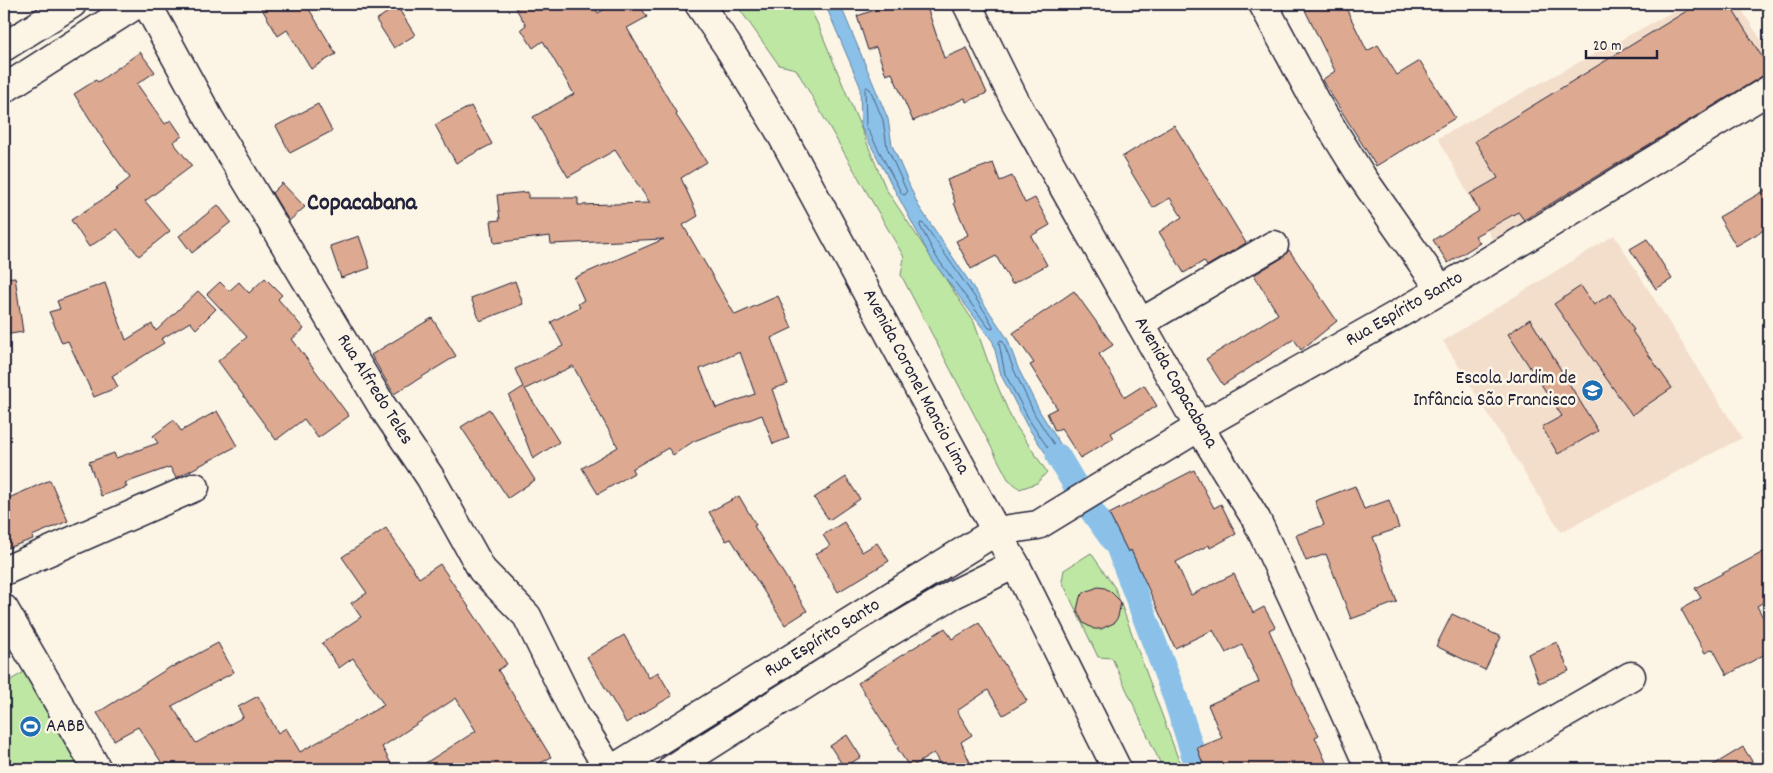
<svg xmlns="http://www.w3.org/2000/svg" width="1773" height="773" font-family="Dekko,sans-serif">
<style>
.built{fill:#f3decc}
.green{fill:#bee7a3;stroke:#70846f}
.water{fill:#8bc1e9;stroke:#6181a3}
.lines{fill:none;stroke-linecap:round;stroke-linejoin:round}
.shore{stroke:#4c6281;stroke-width:1}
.canal{stroke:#8bc1e9;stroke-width:25}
.building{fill:#dda991;stroke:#22223b;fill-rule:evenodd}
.minor-casing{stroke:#22223b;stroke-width:31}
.major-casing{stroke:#22223b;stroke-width:31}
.minor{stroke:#fcf5e5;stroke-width:28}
.major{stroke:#fcf5e5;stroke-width:28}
.labels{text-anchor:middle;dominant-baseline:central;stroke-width:5;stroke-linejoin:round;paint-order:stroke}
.street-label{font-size:19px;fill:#22223b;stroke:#fcf5e5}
.poi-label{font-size:19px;fill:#22223b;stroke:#fcf5e5;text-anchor:end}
.district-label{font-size:24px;font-weight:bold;fill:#22223b;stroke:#fcf5e5}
</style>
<rect width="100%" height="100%" fill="#fcf5e5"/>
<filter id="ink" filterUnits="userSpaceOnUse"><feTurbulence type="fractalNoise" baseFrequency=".02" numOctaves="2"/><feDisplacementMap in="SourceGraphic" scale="10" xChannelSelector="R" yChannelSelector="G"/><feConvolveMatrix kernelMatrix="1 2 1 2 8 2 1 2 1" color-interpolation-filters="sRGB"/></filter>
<g filter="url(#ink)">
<path class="built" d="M1687,4h51l31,48v21l-275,170 -56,-105z
M1614,235l128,203 -181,94 -118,-191z"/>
<path class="green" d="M736,4h72l11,23 67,162 88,133 18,51 20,47 35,52 -10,11 -17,6 -12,-10 -107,-204 3,-18 -108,-188 -17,-4z
M1091,553l24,35 67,181h-19l-51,-111 -14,-1 -36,-76 2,-11z
M24,672l57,97h-77v-85z"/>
<path class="water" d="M825,4h15l48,115 4,26 26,60 89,133 11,30 22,44 43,68 -13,9 -43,-63 -26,-51 -8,-33 -61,-82 -71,-133 -1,-41z"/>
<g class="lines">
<path class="shore" d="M867,87l3,2 13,31 4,27 20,45 -2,3 -3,-1 -36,-68 -1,-37z
M921,223l3,1 61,88 8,14v3l-4,-1 -52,-70 -17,-32z
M1001,340l2,2 11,28 21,45 40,62 -2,4 -3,-1 -39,-57 -26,-49 -6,-31z"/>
<path class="canal" d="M1058,456l26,44 34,47 57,150 23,72"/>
</g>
<path class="building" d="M259,4h47l30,50 -25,15 -24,-39 -9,6z
M513,4h79l6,9 16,-9h25l8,13 -20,11 50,86 -1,1 31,47 -26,16 17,38 -15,9 52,90 43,-19 14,32 -21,10 17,46 -16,5 17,49 -16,6 -11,-29 -68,26 -21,14 -5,-7 -36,21 2,4 -36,21 -16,-26 36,-21 -45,-81 -48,23 34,53 -26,17 -24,-63 14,-9 -8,-18 48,-23 -12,-24 29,-15 -2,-3 6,-4 -10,-22 90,-39 -113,5 -1,-8 -56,7 -3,-22 9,-1 -3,-25 31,-3v6h50v7l72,-2 -35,-53 -47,27 -35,-60 41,-23 -31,-53 -10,7 -12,-19 5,-4zM740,352l15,42 -39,14 -16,-39z
M892,4h34l18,54 23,-10 20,45 -21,9 -1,-4 -52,23 -21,-48 -6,2 -10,-28 -8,3 -11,-34z
M1302,4h42l23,47 11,-6 19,30 23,-14 35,57 -79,48 -54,-86 13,-9z
M1698,4h31l40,64v4l-245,148 -6,-8 -43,24 5,7 -32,20 -15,-23 46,-29 -9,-17 28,-16 -23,-37z
M397,6l18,29 -21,13 -18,-28z
M140,52l15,20 -18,12 28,40 6,-4 11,16 -9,6 19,24 -47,35 25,30 -31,25 -22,-27 -28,18 -18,-27 46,-30 -1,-1 14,-11 -26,-37 -30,-47 22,-14 2,2z
M318,104l14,27 -42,22 -14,-27z
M471,106l21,38 -36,19 -21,-38z
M1174,125l72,118 -39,23 -3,-5 -20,12 -25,-41 23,-15 -12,-19 -17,10 -31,-51z
M993,163l7,18 12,-5 13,27 10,-5 15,27 -19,11 16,29 -35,19 -16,-28 -25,13 -15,-28 12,-6 -14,-32 1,-1 -8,-22z
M282,183l23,24 -16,14 -17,-28z
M1769,188v39l-33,19 -17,-29z
M218,205l13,17 -39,31 -13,-17z
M359,236l11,32 -29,10 -11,-32z
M1647,239l25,40 -16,10 -26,-40z
M1289,250l48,71 -36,29 -7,-11 -71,46 -17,-26 72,-45 -24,-39 28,-17z
M15,277l8,55 -19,3v-57z
M265,278l17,17 -4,4 26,30 -12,10 57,77 -31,22 -14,-19 -28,21 -58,-79 29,-24 -40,-43 13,-12 9,9 10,-9 10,11z
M515,281l8,23 -43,17 -9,-23z
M105,283l21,57 26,-16 4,7 42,-40 18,18 -20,20 -6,-7 -29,17 3,4 -52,33 6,11 -24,10 -26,-56 -6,2 -13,-31 11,-3 -3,-8z
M1581,286l13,19 17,-11 23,36 -2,1 40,57 -40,27 -78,-111z
M1074,291l39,54 -14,9 26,43 19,-12 13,21 -46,27 3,5 -34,20 -19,-30 -6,3 -8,-18 10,-5 -27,-43 4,-2 -21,-30z
M432,318l24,38 -62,38 -23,-39z
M1530,319l68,112 -40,23 -16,-27 20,-11 -54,-82z
M489,409l46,71 -27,18 -47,-71z
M217,411l20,35 -61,32 -6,-11 -45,16 2,4 -26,9 -12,-34 25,-9 2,5 42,-15 -5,-7 21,-16 7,11z
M1194,470l20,38 7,-4 15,30 -26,14 -1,-3 -33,17 15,33 43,-21 19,39 11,-6 11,20 -6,3 33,74 17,31 -4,2 14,32h-124l-8,-21 25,-10 -14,-33 51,-23 -17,-37 -16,8 -13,-23 -38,18 -44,-98 -3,2 -19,-38z
M846,477l14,22 -31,21 -15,-22z
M50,480l18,41 -36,15 1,3 -25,9 -4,-12v-36z
M1355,486l9,23 25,-9 10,28 -26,9 24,65 -46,17 -25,-65 -20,7 -10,-26 28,-10 -9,-24z
M739,496l17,29 -2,1 53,85 -22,14 -54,-86 -5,2 -17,-29z
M844,522l18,30 15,-9 12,18 -51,31 -23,-38 15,-8 -7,-11z
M386,528l33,50 21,-14 67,100 -9,6 53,87 -20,12h-115l60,-38 -20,-33 -74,49 12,22h-228l-28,-42 -24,13 -17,-27 75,-47 1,1 45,-24 16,29 -62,34 24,37 47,-26 -5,-10 20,-11 20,37 8,-5 14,24 84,-47 -31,-47 -14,10 -17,-25 39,-26 -10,-14 16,-10 -25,-36z
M1769,549v50l-12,7 12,23v23l-42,23 -14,-26 -8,4 -24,-44 20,-11 -6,-10z
M1098,587l7,1 6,4 10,10 -3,15 -4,6 -13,6h-7l-11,-6 -6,-13 3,-13 5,-5z
M1452,614l49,23 -16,33 -49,-24z
M979,623l48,78 -24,14 -15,-25 -31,21 15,24 -11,7 12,27h-31l-8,-16 -24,15 -13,-20 2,-1 -41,-64 87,-55 7,11z
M624,635l25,43 9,-6 14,24 -46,27 -39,-66z
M1557,642l12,29 -30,12 -11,-29z
M847,735l14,22 -17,10 -14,-21z
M1743,747l14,22h-50z"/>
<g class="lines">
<defs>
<path id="minor" d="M147,4l62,114 173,288 48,71 52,93 45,46 48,98 34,55
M699,4l28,41 52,85 217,401 42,-6 161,-98 242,-137 328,-200
M967,4l48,97 184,326 57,92 37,79 77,171
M1263,4l53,99 46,74 79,113
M4,47l68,-43
M4,89l133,-85
M1140,323l134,-78
M4,571l191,-84
M4,609l93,160
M1469,769l162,-93"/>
<path id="major" d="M613,769l383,-238 19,33 102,205
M672,769l199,-126 83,-49 61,-30"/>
</defs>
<use href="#minor" class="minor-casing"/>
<use href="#major" class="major-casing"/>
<use href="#minor" class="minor"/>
<use href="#major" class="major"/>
</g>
</g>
<defs>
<symbol id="school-disc" viewBox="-11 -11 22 22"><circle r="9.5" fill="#1f6fb2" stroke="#fcf5e5"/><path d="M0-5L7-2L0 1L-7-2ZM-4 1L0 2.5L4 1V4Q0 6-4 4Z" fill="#fff"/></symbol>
<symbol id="stadium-disc" viewBox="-11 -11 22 22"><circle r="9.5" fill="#1f6fb2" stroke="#fcf5e5"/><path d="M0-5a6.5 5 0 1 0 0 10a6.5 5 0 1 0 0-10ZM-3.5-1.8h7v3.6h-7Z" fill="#fff"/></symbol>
</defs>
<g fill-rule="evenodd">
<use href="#school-disc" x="1580" y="378" width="25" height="25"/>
<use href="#stadium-disc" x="18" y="714" width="25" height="25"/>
</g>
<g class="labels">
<g class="street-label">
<text transform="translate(1405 310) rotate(-30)">Rua Espírito Santo</text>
<text transform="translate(915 382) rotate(62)">Avenida Coronel Mancio Lima</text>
<text transform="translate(1175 383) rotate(60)">Avenida Copacabana</text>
<text transform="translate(374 390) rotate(58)">Rua Alfredo Teles</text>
<text transform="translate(823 639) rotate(-32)">Rua Espírito Santo</text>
</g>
<g class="poi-label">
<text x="1576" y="379">Escola Jardim de<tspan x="1576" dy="22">Infância São Francisco</tspan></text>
<text x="46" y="727" text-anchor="start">AABB</text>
</g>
<g class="district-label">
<text x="362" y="204">Copacabana</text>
</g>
</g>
<rect width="1773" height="773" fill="none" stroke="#fcf5e5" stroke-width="20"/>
<rect x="10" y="10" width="1753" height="753" fill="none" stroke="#22223b" stroke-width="2" filter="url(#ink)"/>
<path d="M1586 50v8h71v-8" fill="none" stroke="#22223b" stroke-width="2.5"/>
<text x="1593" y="50" font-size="15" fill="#22223b" stroke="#fcf5e5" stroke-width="4" paint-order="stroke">20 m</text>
</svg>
